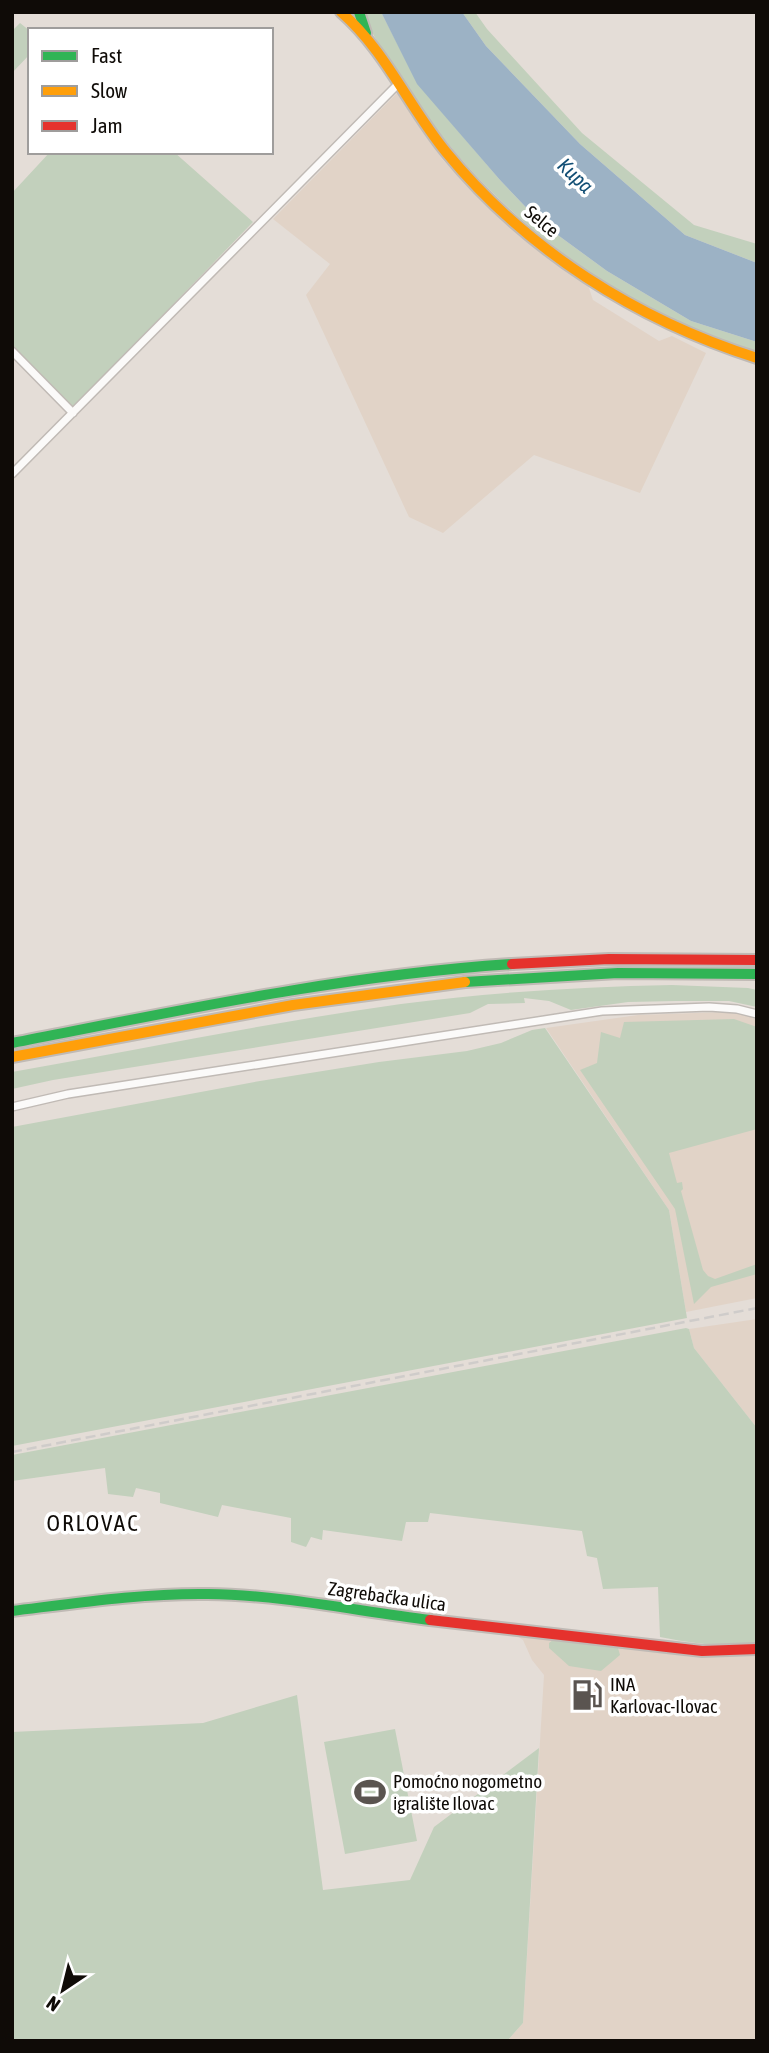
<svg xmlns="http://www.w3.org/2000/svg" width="769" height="2053" font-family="'Asap Condensed',sans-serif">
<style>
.built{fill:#e1d3c7}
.green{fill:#c2d0bc}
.water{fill:#9cb2c5}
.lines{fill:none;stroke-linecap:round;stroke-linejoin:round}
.street-casing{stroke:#c0bab5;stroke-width:10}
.fast-casing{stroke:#c0bab5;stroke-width:14}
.slow-casing{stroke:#c0bab5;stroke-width:14}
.jam-casing{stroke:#c0bab5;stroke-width:14}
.street{stroke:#fbfaf9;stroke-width:7}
.fast{stroke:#30b455;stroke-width:10}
.slow{stroke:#ff9f0a;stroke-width:10}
.jam{stroke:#e5322d;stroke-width:10}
.rail{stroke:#cfccca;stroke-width:2.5;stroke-dasharray:10 5;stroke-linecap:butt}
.labels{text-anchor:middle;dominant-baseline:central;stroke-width:7;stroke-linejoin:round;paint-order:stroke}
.street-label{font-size:19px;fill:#0f0b07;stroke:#fff}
.poi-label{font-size:19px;fill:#0f0b07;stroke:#fff;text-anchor:start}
.water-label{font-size:21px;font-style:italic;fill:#134f75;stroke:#fff}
.quarter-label{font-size:23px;letter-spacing:2px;fill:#0f0b07;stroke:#fff}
</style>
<rect width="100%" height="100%" fill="#e4ddd7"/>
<path class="built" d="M398,92l44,67 79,78 67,48 5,15 66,41 13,-5 34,17 -66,140 -106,-38 -91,78 -34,-16 -103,-222 24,-31 -57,-45z
M724,1012l22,3 11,5v278l-71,14 -17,-102 -123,-182 92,-13z
M757,1319v109l-63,-80 -5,-19z
M514,1634l186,24 57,-2v385h-250l16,-18 21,-348 -12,-15 -9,-20z"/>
<path class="green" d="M363,12h18l37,72 82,96 40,42 67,49 84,50 66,21v11c-15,-4 -31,-8 -46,-13 -16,-6 -32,-16 -47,-24 -104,-53 -191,-129 -256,-226 -16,-25 -34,-49 -45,-78z
M462,12h13l12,17 95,104 112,92 63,19v19l-72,-28 -105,-91 -94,-98z
M20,23l10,8v23l-18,19v-42z
M50,152h124l79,70 -181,187 -60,-63v-153z
M672,985l76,3 9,2v17l-28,-6h-53l-48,1 -57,8 -22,-9 -25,-3 1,5 -37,1 -18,9 -417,67 -41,9v-17c130,-23 259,-50 389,-68 90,-12 180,-17 271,-19z
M734,1019l23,8v102l-88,24 8,30 5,-1 1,7 -2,2 22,79 5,6 7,3 42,-15v10l-46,13 -17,17 -19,-95 -95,-139 17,-7 4,-31 19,6 4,-16z
M545,1028l124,182 18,108 -675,128v-319l248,-46 119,-19 88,-11 34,-8 31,-13z
M686,1328l3,1 5,19 63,80v216c-36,3 -62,0 -97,-7l-2,-50 -55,2 -6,-31 -10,-2 -5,-25 -152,-18 -2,9h-22l-4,19 -79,-11 -1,10 -11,-3 -5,10 -15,-5v-24l-69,-13 -4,12 -58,-14v-10l-24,-5 -3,9 -25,-3 -3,-26 -93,13v-26z
M553,1640l65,8 2,7 -19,16 -32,-5 -20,-18v-5z
M297,1695l26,195 87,-10 24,-53 105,-79 -16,275 -16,18h-495v-309l191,-9z
M395,1729l22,112 -72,13 -21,-112z"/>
<path class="water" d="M381,12h81l24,34 94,98 105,91 72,28v79l-66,-21 -84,-50 -67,-49 -40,-42 -83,-96z"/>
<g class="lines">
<defs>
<path id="street" d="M12,351l61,62
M12,474l386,-390
M12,1107l56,-13 534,-83 107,-4 28,2 20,5"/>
<path id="fast" d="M359,12l7,21
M465,982l153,-9 139,1
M12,1043c165,-32 332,-68 500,-79
M12,1611c65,-8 131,-18 196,-17 75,1 148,17 222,26"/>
<path id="slow" d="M341,12c44,38 68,95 105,140 80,98 191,168 311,206
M12,1057l281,-52 172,-23"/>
<path id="jam" d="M512,964l97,-5 148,1
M430,1620l272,31 55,-2"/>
</defs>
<use href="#street" class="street-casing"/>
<use href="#fast" class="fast-casing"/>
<use href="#slow" class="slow-casing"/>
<use href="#jam" class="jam-casing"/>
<use href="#street" class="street"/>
<use href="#fast" class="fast"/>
<use href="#slow" class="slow"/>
<use href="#jam" class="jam"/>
<path class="rail" d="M12,1452l745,-144"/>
</g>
<defs>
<symbol id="fuel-bare" viewBox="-9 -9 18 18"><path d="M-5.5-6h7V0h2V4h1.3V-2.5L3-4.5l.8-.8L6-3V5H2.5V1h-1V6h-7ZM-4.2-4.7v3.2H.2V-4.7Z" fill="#5a5450" stroke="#fff" stroke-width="2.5" paint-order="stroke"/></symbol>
<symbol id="stadium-bare" viewBox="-9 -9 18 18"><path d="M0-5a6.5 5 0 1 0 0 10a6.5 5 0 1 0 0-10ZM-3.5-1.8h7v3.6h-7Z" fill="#5a5450" stroke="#fff" stroke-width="2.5" paint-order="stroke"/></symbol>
</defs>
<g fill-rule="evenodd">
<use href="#fuel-bare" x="565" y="1673" width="44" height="44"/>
<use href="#stadium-bare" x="348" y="1770" width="44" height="44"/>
</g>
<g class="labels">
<g class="street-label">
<text transform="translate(542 221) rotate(39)">Selce</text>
<text transform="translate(387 1596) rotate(8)">Zagrebačka ulica</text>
</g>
<g class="poi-label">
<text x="610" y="1684">INA<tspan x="610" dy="22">Karlovac-Ilovac</tspan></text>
<text x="393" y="1781">Pomoćno nogometno<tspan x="393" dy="22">igralište Ilovac</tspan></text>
</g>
<g class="water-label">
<text transform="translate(576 175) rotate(44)">Kupa</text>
</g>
<g class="quarter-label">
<text x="93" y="1523">ORLOVAC</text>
</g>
</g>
<rect width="769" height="2053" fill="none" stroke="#0f0b07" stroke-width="28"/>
<rect x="28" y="28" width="245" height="126" fill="#ffffff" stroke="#9f9d9c" stroke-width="2"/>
<rect x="42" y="51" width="35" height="10" fill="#30b455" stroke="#9f9d9c" stroke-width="2"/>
<text x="91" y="63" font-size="21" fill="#0f0b07">Fast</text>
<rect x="42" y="86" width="35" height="10" fill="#ff9f0a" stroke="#9f9d9c" stroke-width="2"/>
<text x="91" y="98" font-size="21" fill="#0f0b07">Slow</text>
<rect x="42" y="121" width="35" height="10" fill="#e5322d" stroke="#9f9d9c" stroke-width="2"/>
<text x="91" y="133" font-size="21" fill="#0f0b07">Jam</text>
<g transform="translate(63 1990) rotate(215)" stroke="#ffffff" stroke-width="5" paint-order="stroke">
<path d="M0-5L12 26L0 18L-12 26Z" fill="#0f0b07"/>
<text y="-10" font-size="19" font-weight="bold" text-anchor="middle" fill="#0f0b07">N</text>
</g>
</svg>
